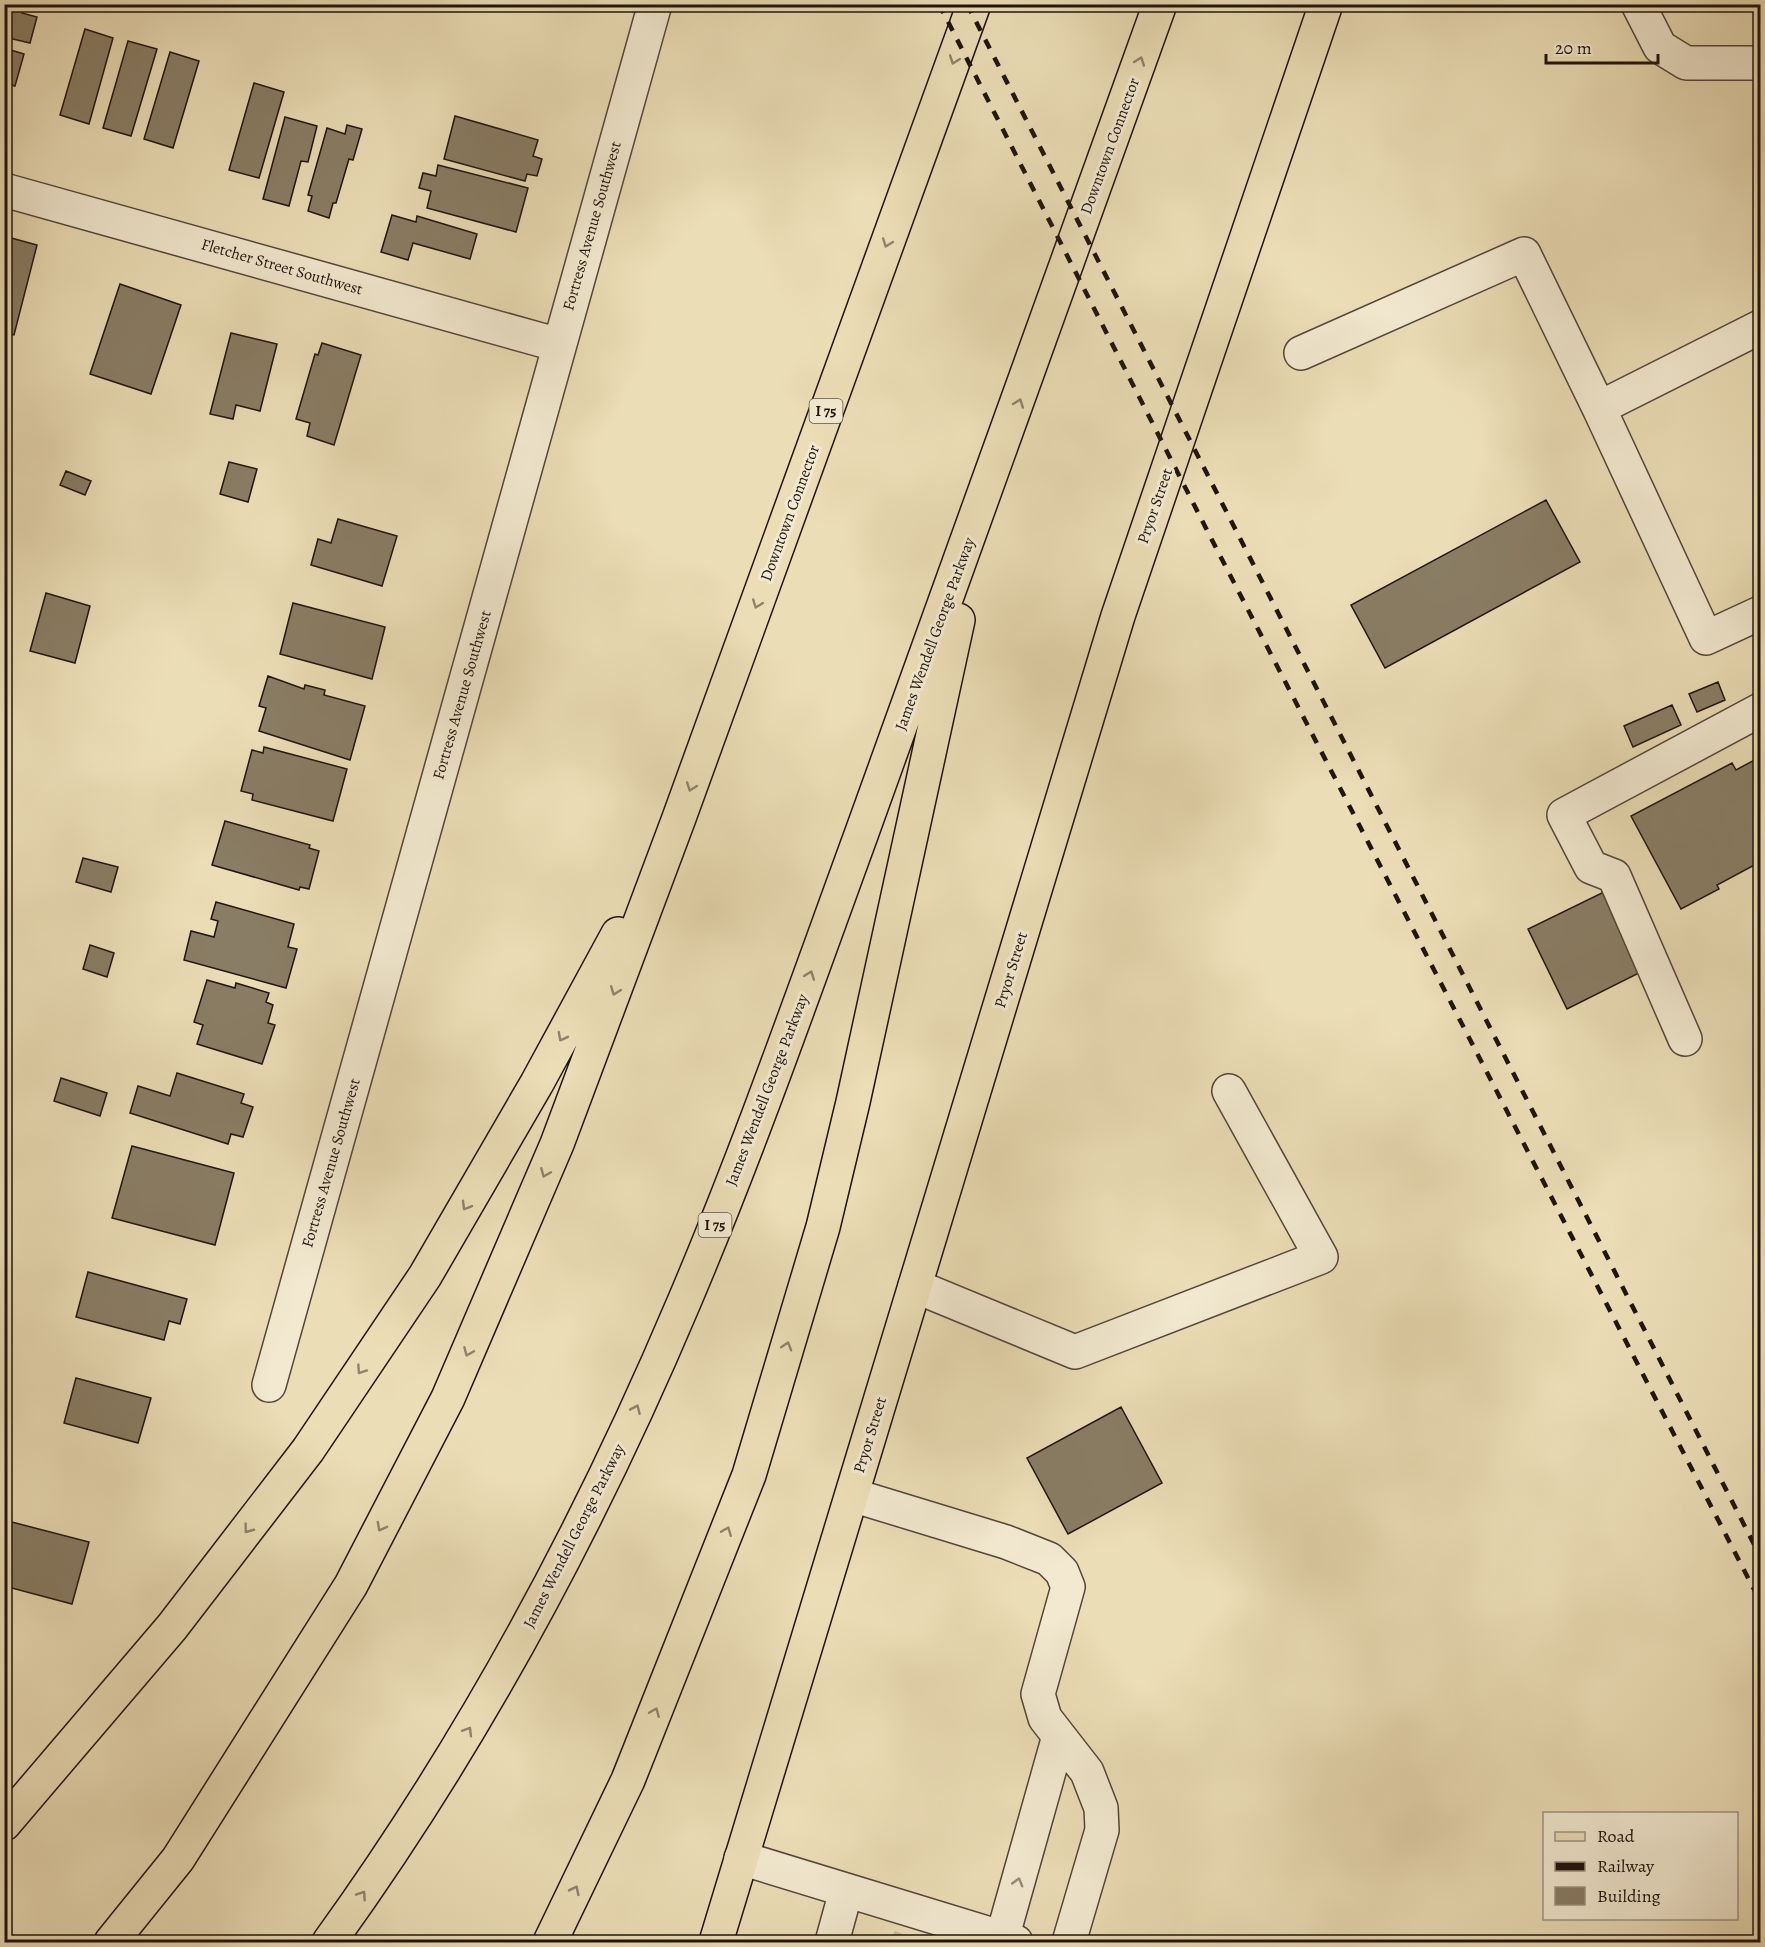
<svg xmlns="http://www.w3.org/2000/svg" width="1765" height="1947" font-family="Alegreya,serif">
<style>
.building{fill:#897d65;stroke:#1f140e;stroke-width:1.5}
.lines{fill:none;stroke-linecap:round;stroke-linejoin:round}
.minor-tunnel{stroke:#ccbf9d;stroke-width:33;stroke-dasharray:33 16;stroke-linecap:butt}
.minor-casing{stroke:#524638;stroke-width:36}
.major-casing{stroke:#1f140e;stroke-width:36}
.highway-casing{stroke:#1f140e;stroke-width:36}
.minor{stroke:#f2e9d0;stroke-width:33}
.major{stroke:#ebddb6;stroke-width:33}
.highway{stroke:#ebddb6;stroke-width:33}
.rail{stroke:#1f140e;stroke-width:4.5;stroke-dasharray:10 10;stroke-linecap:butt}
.oneway{stroke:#8f836a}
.oneway2{stroke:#938979}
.labels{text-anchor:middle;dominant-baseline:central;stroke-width:6;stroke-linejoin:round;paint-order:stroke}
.shield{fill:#f2e9d0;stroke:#5e5448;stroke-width:1.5}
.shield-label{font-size:15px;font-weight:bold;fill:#1f140e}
.street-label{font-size:16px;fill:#1f140e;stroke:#f2e9d0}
</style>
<rect width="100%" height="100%" fill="#ebddb6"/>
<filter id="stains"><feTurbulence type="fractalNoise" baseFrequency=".00333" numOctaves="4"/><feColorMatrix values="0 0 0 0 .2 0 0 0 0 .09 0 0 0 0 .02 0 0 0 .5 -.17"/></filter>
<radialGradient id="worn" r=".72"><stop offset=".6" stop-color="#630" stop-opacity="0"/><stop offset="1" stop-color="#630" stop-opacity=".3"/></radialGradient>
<path class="building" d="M4,4l20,2 -2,7 15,4 -7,26 -26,-6z
M85,29l28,9 -24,86 -29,-9z
M128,41l29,8 -26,87 -28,-8z
M4,48l20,6 -9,32 -11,-3z
M170,52l29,9 -26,87 -29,-9z
M254,83l30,9 -25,86 -30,-8z
M455,116l83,24 -5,16 9,3 -5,17 -10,-2 -2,7 -81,-22z
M285,117l32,9 -9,36 -7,-1 -12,45 -26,-7z
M347,125l15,4 -9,31 -4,-1 -13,44h-3l-4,15 -21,-7 4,-15 -4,-1 19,-67 18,6z
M438,165l90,23 -12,44 -89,-24 4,-17 -12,-3 4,-15 13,3z
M392,215l24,7 1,-6 60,18 -7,25 -57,-16 -5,17 -27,-8z
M4,236l33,9 -23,90 -10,-2z
M120,284l61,21 -30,89 -61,-20z
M231,333l46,11 -17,67 -24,-6 -3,14 -23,-5z
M322,343l39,12 -27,90 -27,-9 3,-13 -14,-4 19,-65 3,1z
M229,462l28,7 -9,33 -28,-8z
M66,471l25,10 -6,14 -25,-10z
M1546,500l34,62 -195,106 -34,-63z
M338,519l59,17 -15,50 -71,-21 7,-26 13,4z
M46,593l44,13 -15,57 -45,-12z
M293,603l92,24 -13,52 -92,-25z
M268,676l36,13 1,-4 20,5 -1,5 41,11 -15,54 -91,-29 7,-23 -7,-2z
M1718,682l7,18 -28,12 -8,-18z
M1672,705l9,20 -48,22 -9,-21z
M264,747l83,22 -14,52 -81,-21 1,-6 -12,-3 11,-41 11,3z
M1760,757v105l-43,23 2,4 -38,20 -50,-93 101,-53 4,7z
M225,821l85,24 -1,3 10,3 -10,38 -9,-2 -1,3 -87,-25z
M83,858l35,9 -7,25 -35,-10z
M1608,890l39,79 -80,40 -39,-80z
M216,902l78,22 -6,23 9,2 -11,39 -102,-28 7,-29 23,6 4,-16 -7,-2z
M90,945l24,8 -7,24 -24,-8z
M207,980l28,8 1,-5 33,10 -3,9 7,3 -5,18 7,2 -13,39 -65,-20 6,-19 -9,-3z
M177,1073l67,21 -3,9 12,4 -10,30 -12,-3 -3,10 -98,-31 8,-27 32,10z
M61,1078l46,15 -7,23 -46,-15z
M132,1146l102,27 -19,72 -103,-27z
M88,1272l99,27 -7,25 -11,-3 -5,19 -88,-23z
M76,1378l75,20 -13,45 -74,-20z
M1121,1407l41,76 -94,51 -41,-76z
M4,1520l85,22 -17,62 -68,-18z"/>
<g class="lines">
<path class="minor-tunnel" d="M908,1942l2,-5"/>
<defs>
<path id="minor" d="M1638,4l22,43 26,16h74
M4,190l555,155
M1760,327l-161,81 107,230 54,-25
M1301,353l223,-99 75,154
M1685,1039l-71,-163 -23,-9 -27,-52 196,-105
M915,1286l160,66 246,-95 -92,-166
M269,1385l386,-1381
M852,1495l154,47 43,17 13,13 6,15 -30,107 7,24 42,54 14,36 1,22 -33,112
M741,1858l275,84
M832,1942l14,-51
M1001,1942l58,-206"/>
<path id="major" d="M716,1942l402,-1326 208,-612"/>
<path id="highway" d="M4,1824l168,-197 136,-177 117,-174 112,-193 81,-149
M111,1942l67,-83 173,-274 97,-187 109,-254 122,-326 295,-814
M329,1942c143,-198 260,-415 355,-640 65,-153 120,-311 177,-467 101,-276 201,-553 299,-831
M550,1942l78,-162 121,-305 74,-248 30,-125 105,-482"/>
</defs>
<use href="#minor" class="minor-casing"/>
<use href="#major" class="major-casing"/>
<use href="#highway" class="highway-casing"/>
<use href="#minor" class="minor"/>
<use href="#major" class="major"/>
<use href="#highway" class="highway"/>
<path class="rail" d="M939,4l274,538 547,1059
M967,4l793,1552"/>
</g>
<defs><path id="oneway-chevron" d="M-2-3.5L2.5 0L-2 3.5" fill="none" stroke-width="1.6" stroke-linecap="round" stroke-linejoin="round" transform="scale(1.5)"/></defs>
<g class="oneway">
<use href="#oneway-chevron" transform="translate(954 60) rotate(110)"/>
<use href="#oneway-chevron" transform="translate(1140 61) rotate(-70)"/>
<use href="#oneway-chevron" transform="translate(887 243) rotate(110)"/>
<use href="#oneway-chevron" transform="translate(1019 403) rotate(-70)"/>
<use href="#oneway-chevron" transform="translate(757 604) rotate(110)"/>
<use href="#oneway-chevron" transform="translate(691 787) rotate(110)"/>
<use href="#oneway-chevron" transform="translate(810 975) rotate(-70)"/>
<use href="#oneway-chevron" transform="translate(615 991) rotate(111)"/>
<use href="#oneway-chevron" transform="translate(562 1037) rotate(118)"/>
<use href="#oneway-chevron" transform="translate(545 1173) rotate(113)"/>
<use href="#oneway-chevron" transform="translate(466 1206) rotate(120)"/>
<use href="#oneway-chevron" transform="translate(787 1346) rotate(-73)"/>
<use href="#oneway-chevron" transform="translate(468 1352) rotate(113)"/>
<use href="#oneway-chevron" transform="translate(361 1370) rotate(124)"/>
<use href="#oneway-chevron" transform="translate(636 1409) rotate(-66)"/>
<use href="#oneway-chevron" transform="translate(381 1527) rotate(118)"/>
<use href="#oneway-chevron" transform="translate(248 1529) rotate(127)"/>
<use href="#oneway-chevron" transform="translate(727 1531) rotate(-68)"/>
<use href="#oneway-chevron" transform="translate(655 1712) rotate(-68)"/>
<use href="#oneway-chevron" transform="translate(468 1731) rotate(-59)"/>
<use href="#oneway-chevron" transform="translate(575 1890) rotate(-64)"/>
<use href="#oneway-chevron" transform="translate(362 1895) rotate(-56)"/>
</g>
<use class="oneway2" href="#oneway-chevron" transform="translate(1018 1882) rotate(-74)"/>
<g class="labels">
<g class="shield">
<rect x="809.5" y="399" width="33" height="24" rx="4.5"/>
<rect x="698.5" y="1213" width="33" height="24" rx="4.5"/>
</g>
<g class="shield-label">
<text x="826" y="411">I 75</text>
<text x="715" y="1225">I 75</text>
</g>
<g class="street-label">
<text transform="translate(1110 146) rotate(-70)">Downtown Connector</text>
<text transform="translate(592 226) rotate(-74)">Fortress Avenue Southwest</text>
<text transform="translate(282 267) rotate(16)">Fletcher Street Southwest</text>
<text transform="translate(1155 506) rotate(-71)">Pryor Street</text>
<text transform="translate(790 513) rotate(-70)">Downtown Connector</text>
<text transform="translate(935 634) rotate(-70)">James Wendell George Parkway</text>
<text transform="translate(462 695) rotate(-74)">Fortress Avenue Southwest</text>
<text transform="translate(1011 970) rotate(-73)">Pryor Street</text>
<text transform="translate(767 1090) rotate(-69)">James Wendell George Parkway</text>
<text transform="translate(331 1163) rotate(-74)">Fortress Avenue Southwest</text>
<text transform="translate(870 1435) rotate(-73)">Pryor Street</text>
<text transform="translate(574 1536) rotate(-63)">James Wendell George Parkway</text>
</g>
</g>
<rect width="1765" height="1947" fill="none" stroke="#ebddb6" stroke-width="24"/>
<rect x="6" y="6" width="1753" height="1935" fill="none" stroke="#1f140e" stroke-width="3"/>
<rect x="12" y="12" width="1741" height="1923" fill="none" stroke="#1f140e" stroke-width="1.5"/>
<rect x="1543" y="1812" width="195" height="108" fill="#f2e9d0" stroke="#9e9482" stroke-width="1.5"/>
<rect x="1555" y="1832" width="30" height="9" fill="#ebddb6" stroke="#9e9482" stroke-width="1.5"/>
<text x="1597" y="1842" font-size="18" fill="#1f140e">Road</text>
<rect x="1555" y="1862" width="30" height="9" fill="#1f140e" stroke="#9e9482" stroke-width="1.5"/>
<text x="1597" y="1872" font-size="18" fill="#1f140e">Railway</text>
<rect x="1555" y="1887" width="30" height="18" fill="#897d65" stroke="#9e9482" stroke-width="1.5"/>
<text x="1597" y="1902" font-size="18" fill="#1f140e">Building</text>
<path d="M1546 54v9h112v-9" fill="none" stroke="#1f140e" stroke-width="3"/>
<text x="1555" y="54" font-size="18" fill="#1f140e" stroke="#f2e9d0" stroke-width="4.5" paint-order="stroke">20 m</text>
<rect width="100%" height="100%" filter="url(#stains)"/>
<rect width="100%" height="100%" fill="url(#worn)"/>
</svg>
